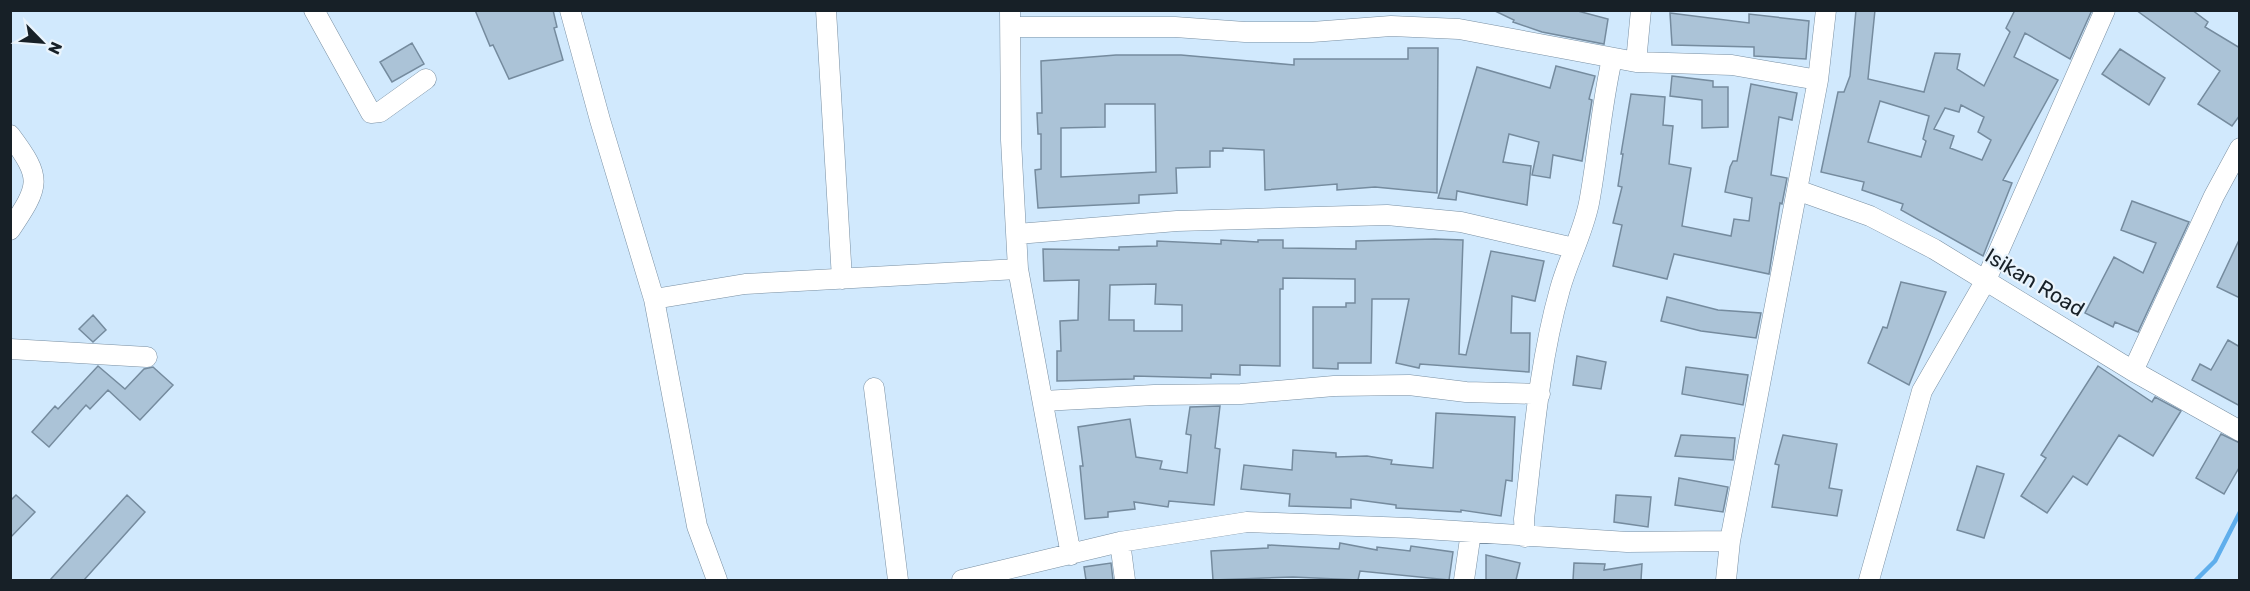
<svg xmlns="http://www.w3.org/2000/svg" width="2250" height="591" font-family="Rubik,sans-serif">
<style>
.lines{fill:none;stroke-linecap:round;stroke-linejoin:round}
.stream{stroke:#5faeec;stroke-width:4.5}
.building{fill:#abc3d7;stroke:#758b9e;stroke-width:1.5;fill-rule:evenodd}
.minor-casing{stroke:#798fa2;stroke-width:21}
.minor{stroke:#fff;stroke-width:20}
.labels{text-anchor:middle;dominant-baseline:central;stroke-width:4.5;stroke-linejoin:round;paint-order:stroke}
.street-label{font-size:21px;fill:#172027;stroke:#eaf4fc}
</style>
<rect width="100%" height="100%" fill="#d1e9fd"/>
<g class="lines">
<path class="stream" d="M2196,580l19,-19 25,-49"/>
</g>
<path class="building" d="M475,10h78l4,17 -3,1 9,32 -54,19 -16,-34 -3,1z
M1493,10h81l34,9 -4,25 -62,-12 -29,-10 1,-2z
M1856,10h19l-7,69 56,13 11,-39 25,1 -3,15 27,17 26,-54 -4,-4 9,-18h77l-22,49 -45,-26 -11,24 44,23 -55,100 9,3 -29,73 -82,-46 2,-6 -41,-14 2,-8 -43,-10 17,-80h6l6,-16zM1880,101l49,15 -6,23 3,2 -5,16 -53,-15zM1961,105l23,12 -6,15 13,8 -9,20 -32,-12 4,-12 -20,-7 11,-21 14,4z
M2136,10h56l16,12 -3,5 35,21v67l-8,11 -34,-22 22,-33z
M1670,13l79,10v-9l60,7 -3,38 -52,-3v-9l-82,-2z
M412,43l12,21 -32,18 -12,-20z
M1408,48h30l-1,145 -62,-6 -38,3v-6l-72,6 -1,-40 -41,-2v3h-13v16l-34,1 1,25 -38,2v8l-101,5 -3,-38 6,-1v-35h-3l-1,-21h5l-1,-52 75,-6h65l113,10v-6h114zM1105,104h50l1,68 -95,5v-49l44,-1z
M2120,49l45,29 -16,27 -47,-31z
M1556,66l39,10 -6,23 3,1 -10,61 -29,-6 -3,23 -18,-3 7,-33 -30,-8 -6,28 28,4 -4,39 -70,-14 -1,9 -18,-2 39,-131 73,21z
M1672,76l41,5v6h15v40l-26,1v-28l-32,-4z
M1751,84l46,9 -5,27 -13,-3 -8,58 16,3 -5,26 -2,-1 -11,71 -95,-20 -7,25 -54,-13 9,-41 -9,-2 9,-36 -4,-1 5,-32h-2l10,-60 34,3 -2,28 10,1 -4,38 22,4 -9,58 49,10 3,-17 15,2 3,-23 -27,-6 5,-25 3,-6h4z
M2132,201l57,21 -51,110 -23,-10 -2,5 -28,-14 29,-56 29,16 13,-30 -35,-13z
M2240,238v60l-23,-11z
M1435,239l28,1 -4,114 7,1 25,-104 53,10 -9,40 -23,-5 -1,37h19l-1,39 -109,-8 -1,4 -23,-5 13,-64h-37l-1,64h-33v6l-25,-1v-61h33v-4h9v-24l-72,-1v11h-3v77l-40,-1v10l-29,-1v4l-77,-2v3l-77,2v-30h4l-1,-30 18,-1 1,-40 -35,1 -1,-32 76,1v-3l38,-1v-5l64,3v-4l37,2v-2h25v8l73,1v-8zM1156,284l-1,20 27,1v26h-48v-11h-25l1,-35z
M1901,282l45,10 -37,93 -41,-22 15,-36 4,1z
M1667,297l51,13 43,3 -5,25 -55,-7 -40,-10z
M93,315l13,15 -13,12 -14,-13z
M2228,340l12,7v59l-48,-26 8,-16 11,6z
M1577,356l29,6 -5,27 -28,-4z
M98,366l27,23 19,-20 9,-2 20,18 -33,35 -32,-30 -18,19 -4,-4 -37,42 -17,-15 23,-26 3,3z
M2098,366l54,36 3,-5 26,14 -28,45 -34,-21 -32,50 -14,-9 -26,37 -26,-17 25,-38 -5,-3z
M1686,367l62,8 -5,30 -61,-11z
M1220,406l-5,42 5,1 -6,56 -45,-4 -1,6 -34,-5 1,7 -27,3v5l-23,2 -5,-53h3l-5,-39 52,-8 6,38 26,4 -2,8 27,4 4,-38 -5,-1 4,-27z
M1436,413l79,4 -3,64 -6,-1 -5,36 -40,-6v2l-65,-4v-3l-45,-6v9l-62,-2 1,-12 -49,-5 3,-24 48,5 1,-20 43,3v4l31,-1 25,4 -1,4 42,4z
M2221,434l19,9v23l-16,28 -28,-16z
M1681,435l54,3 -2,22 -58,-4z
M1783,435l54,9 -8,44 13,2 -5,26 -65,-9 7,-42 -4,-1z
M1977,466l27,8 -20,64 -27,-8z
M1679,478l49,9 -5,25 -48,-7z
M16,495l19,17 -25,26v-37z
M127,495l18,17 -61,68h-34z
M1616,495l35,2 -3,30 -34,-5z
M1340,543l37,7v-3l33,4 1,-5 42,6 -4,28 -89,-9 -2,9 -65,-3 -80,3 -2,-29 57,-3v-3l71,4z
M1486,555l34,8 -4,17h-30z
M1111,563l2,17h-27l-2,-13z
M1574,563l31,1 -1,6 38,-6 -1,16h-68z"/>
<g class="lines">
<defs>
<path id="minor" d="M314,10l57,103 9,-1 46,-33
M570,10l30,110 54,179 43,227 20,54
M826,10l16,269
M1010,10l1,130 7,129 53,286
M1012,27h163l70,5h67l79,-6 68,3 177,33 96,3 86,15
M1636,62l5,-52
M10,135c33,44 30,50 0,95
M1797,190l73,26 64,33 199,122 107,60
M1017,234l160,-13 210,-6 74,7 113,26
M654,299l91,-15 273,-15
M10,349l137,8
M2133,371l81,-175 26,-48
M874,388l24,192
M1043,401l111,-6 87,-1 93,-8 75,-1 57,7 74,2
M1525,537l-1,-18c9,-76 15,-156 36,-230 8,-29 23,-56 29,-86 9,-48 12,-97 23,-144
M1120,542l5,38
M962,580l158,-38 127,-20 162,6 218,14 103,-1
M1464,580l7,-48
M1726,580l4,-39 88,-461 8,-70
M1869,580l53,-189 64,-111 119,-270"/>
</defs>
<use href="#minor" class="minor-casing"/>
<use href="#minor" class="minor"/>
</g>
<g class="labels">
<g class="street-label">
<text transform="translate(2035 282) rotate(31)">Isikan Road</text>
</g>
</g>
<rect width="2250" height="591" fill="none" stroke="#172027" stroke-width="24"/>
<g transform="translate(42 42) rotate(115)" stroke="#eaf4fc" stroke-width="4.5" paint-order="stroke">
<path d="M0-4.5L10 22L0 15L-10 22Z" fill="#172027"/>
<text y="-9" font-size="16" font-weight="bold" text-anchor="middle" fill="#172027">N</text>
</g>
</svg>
